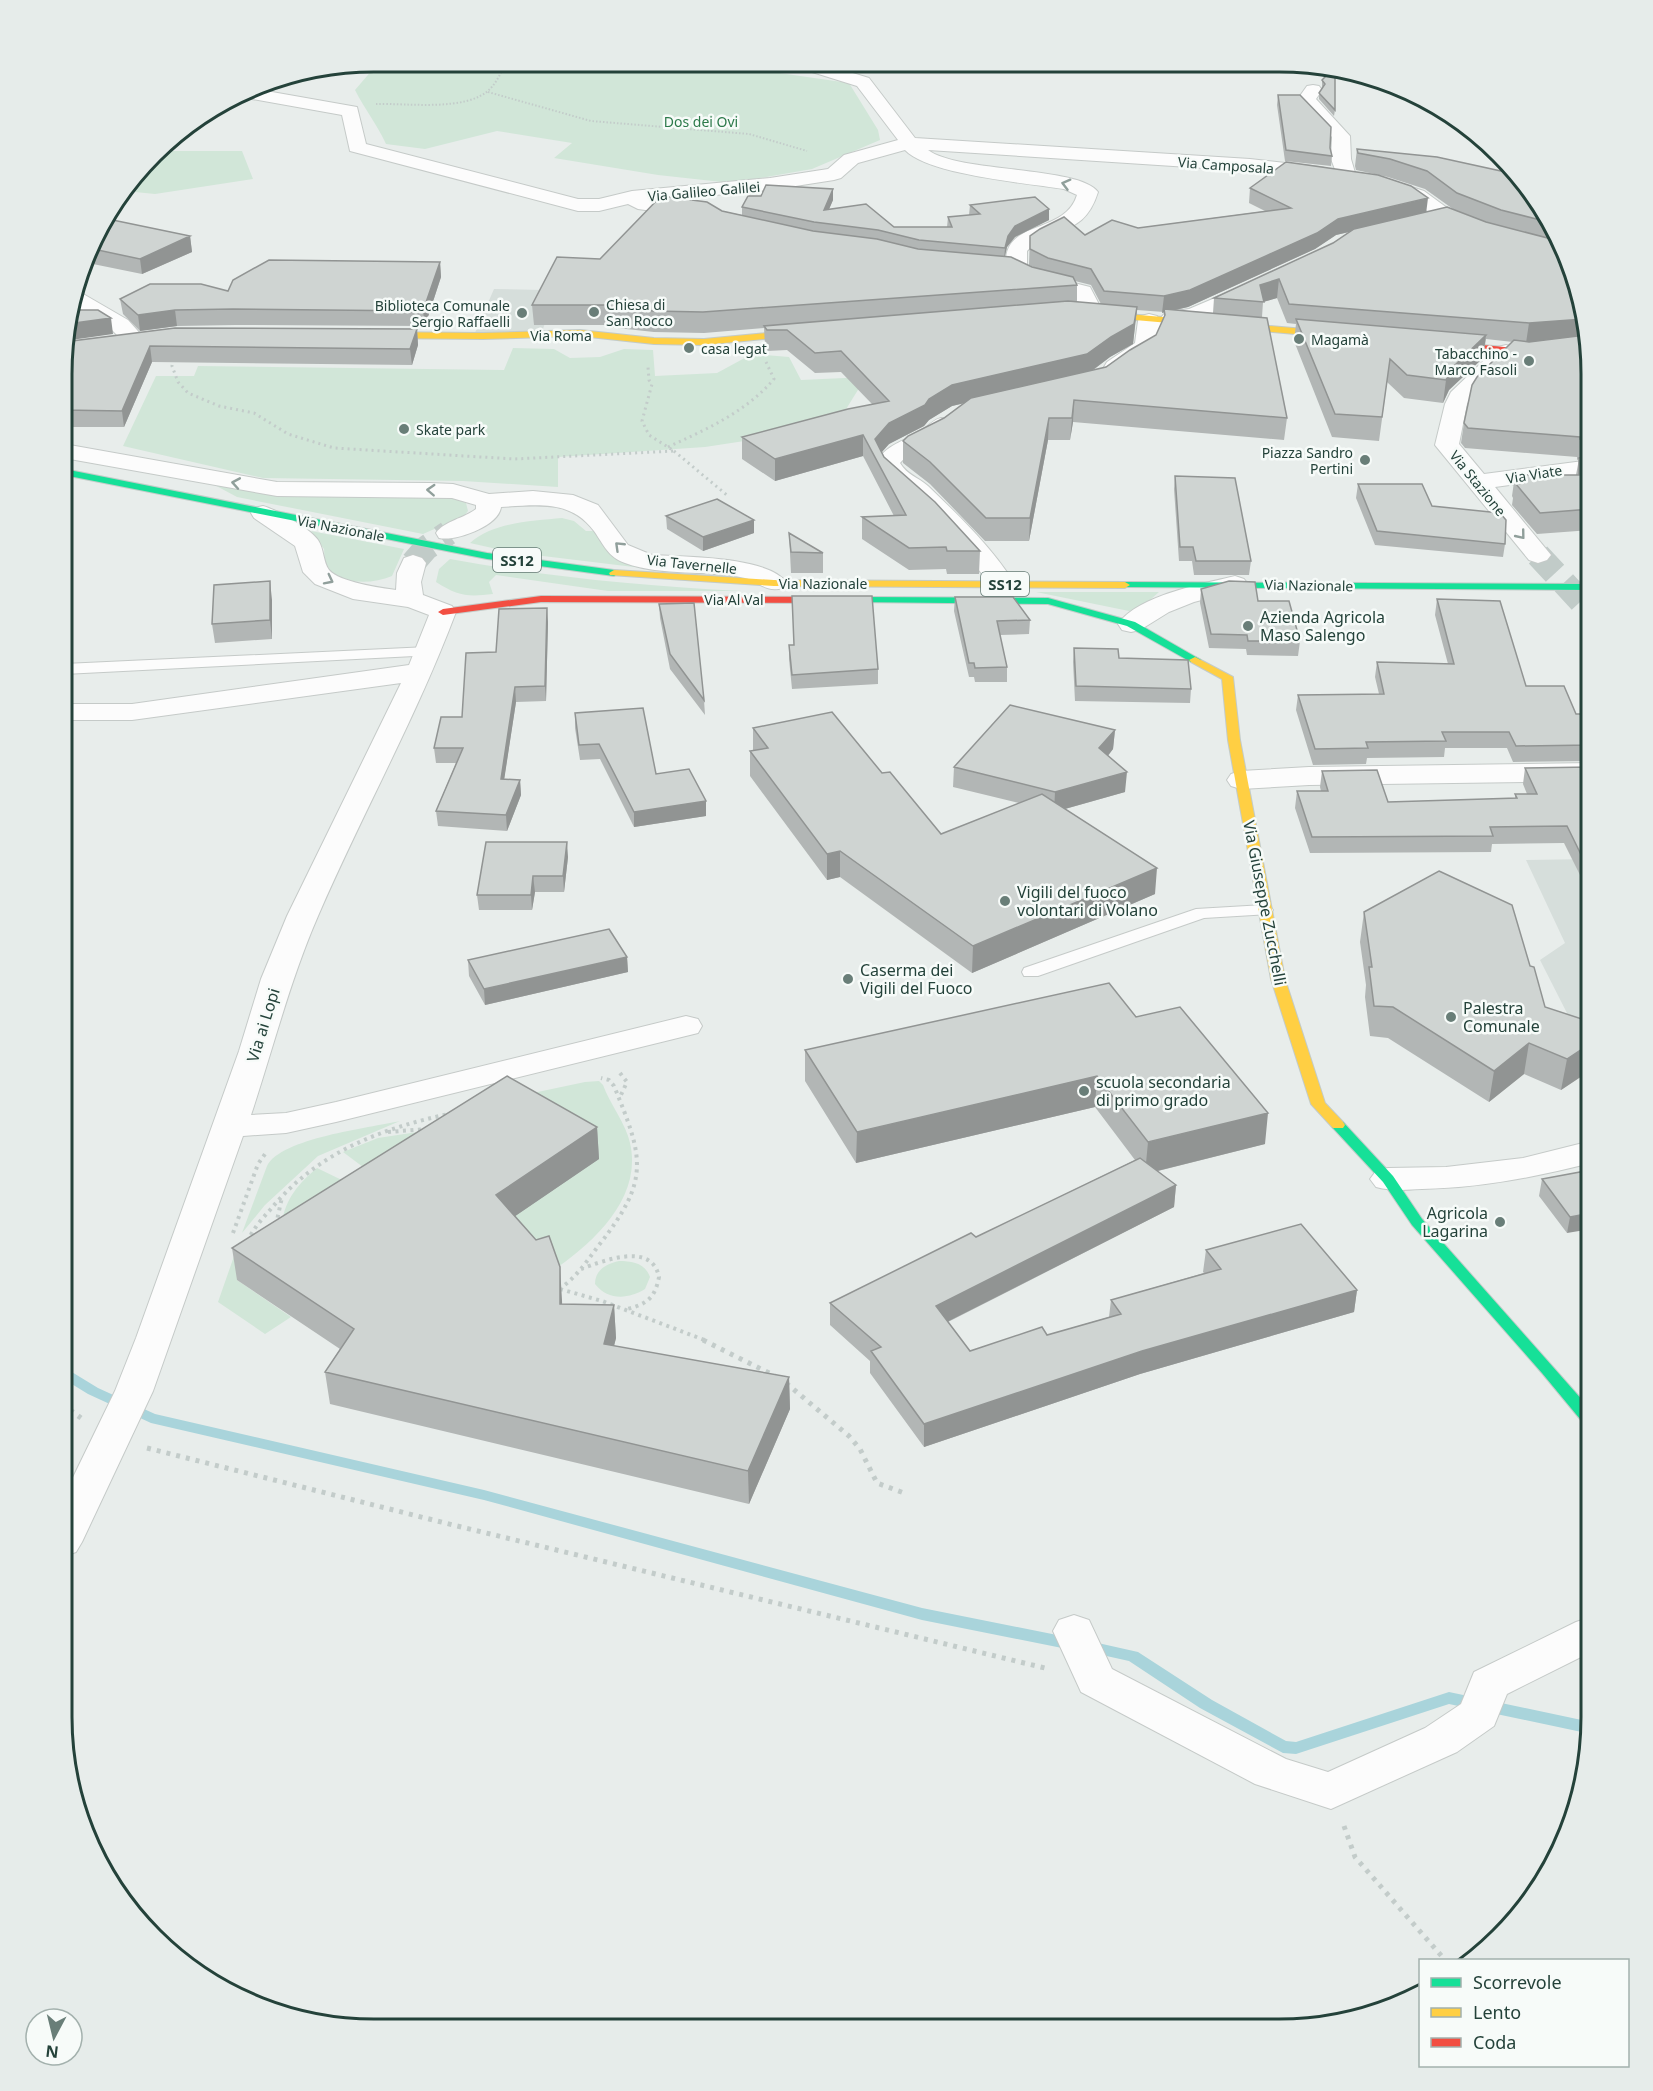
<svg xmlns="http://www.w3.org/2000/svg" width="1653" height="2091" font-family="'Noto Sans',sans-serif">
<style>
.built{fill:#d6dedb}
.green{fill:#d1e6d8}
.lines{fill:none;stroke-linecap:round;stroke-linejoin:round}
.stream{fill:#a9d4db;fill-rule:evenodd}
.street-tunnel{stroke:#c1cbc8;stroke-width:25;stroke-dasharray:25 13;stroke-linecap:butt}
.lane-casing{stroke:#c5cac8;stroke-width:2}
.street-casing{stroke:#c5cac8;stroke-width:2}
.fast-casing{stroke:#c3cbc8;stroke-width:2}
.slow-casing{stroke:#c3cbc8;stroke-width:2}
.jam-casing{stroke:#c3cbc8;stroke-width:2}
.path-far3{stroke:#c3ccca;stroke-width:2;stroke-dasharray:1.5 2;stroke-linecap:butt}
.path-far2{stroke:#c3ccca;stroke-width:3;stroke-dasharray:2 4;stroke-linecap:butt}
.path-far1{stroke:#c3ccca;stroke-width:4;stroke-dasharray:3 4.5;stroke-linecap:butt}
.path{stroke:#c3ccca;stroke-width:5;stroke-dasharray:4 6;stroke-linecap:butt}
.lane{fill:#fcfcfc;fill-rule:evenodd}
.street{fill:#fcfcfc;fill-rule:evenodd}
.fast{fill:#16e098;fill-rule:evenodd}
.slow{fill:#ffcf43;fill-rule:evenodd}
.jam{fill:#f24e42;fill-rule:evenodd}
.wall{fill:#b2b6b5;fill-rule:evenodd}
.shaded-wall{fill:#919493}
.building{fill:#cfd4d2;stroke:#919493;stroke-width:1.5}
.oneway{stroke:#909f9b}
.poi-dot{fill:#697e78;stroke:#f7fbf9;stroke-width:2}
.labels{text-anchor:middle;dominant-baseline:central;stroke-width:5;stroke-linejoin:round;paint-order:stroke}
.far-park-label{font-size:14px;fill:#2d7a4b;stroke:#f7fbf9}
.far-street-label{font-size:14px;fill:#24423a;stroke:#f7fbf9}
.far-poi-label{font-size:14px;fill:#24423a;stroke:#f7fbf9;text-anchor:start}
.shield{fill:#f7fbf9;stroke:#637a73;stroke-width:1.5}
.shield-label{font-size:15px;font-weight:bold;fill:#24423a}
.poi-label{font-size:16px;fill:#24423a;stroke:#f7fbf9;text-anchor:start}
.street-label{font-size:16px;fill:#24423a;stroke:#f7fbf9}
.rim{fill:none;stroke:#24423a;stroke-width:3}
</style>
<rect width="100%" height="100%" fill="#e8edeb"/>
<path class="built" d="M494,289l49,1 5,25 -8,22 -66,-2z
M1591,859v173l-21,-13 -30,-59 25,-17 -39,-83z"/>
<path class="green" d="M379,62h323l147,21 29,47 2,10 -68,29 -81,14 -73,-8 -104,-17 18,-15 -75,-12 -72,18 -39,-5c-9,-20 -21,-34 -31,-54z
M158,151h84l11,28 -98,15 -30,-3z
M513,348l41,1 16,9 30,-1 24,-8 29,1 2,26 62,-3 35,-19 37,3 12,23 65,-3 -23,37 -60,21 -78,12 -147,10v30l-95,-6 -200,-3 -140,-32 33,-70h38l4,-10 306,4z
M209,482l244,15 13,6 2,8 -4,5 -41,18 -186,-37z
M562,518l12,3 12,10h8c13,20 26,28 48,37l-132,-16 -40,-9c23,-21 62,-22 92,-25z
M311,531l93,18 -12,27c-22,9 -51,9 -67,-10l-1,-17z
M450,559c97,18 194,27 292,32h-134l-112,-16 -7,7 4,12c-26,3 -35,2 -57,-12l3,-13z
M1036,592h123l-18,16 -12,3z
M599,1081l4,4c7,19 23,39 27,58 13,56 -38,101 -79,129l-56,-43 103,-70 -140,-50 127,-27z
M400,1121l-82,35 -53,49 -23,28 25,-67c14,-28 102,-38 133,-45z
M424,1131l-53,42 -28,-21 35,-14z
M317,1168l33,16 -68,39c3,-24 17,-40 35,-55z
M239,1242l4,7 -6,31 54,37 -26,17 -47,-32z
M619,1261c13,0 26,2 31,16l-5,12c-16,10 -37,12 -50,-5 0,-14 11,-20 24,-23z"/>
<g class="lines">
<path class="stream" d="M62,1366l36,22 57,26 329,76 438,118 150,30 5,2 3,4 -3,4 -5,2 -150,-30 -438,-120 -333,-77 -63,-29 -26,-16z
M1089,1641l49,11 74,48 74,41 10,1 153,-50 142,30v12l-142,-30 -153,50 -13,-1 -83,-45 -71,-47 -45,-10 -3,-4 3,-4z"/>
<path class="street-tunnel" d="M1538,555l53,57
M413,563l13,-15 22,-15"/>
<defs>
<path id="lane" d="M428,647l6,2 2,3 -2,3 -370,19v-10z
M1264,905l6,1 3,4 -3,4 -66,4 -166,58h-14l-2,-4 2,-4 172,-59z"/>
<path id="street" d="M793,63h27l49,15 46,60 335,21 71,8 7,2 3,4 -3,4 -7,2 -71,-8 -322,-21c30,23 152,16 170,42 -14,45 -42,32 -71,59v15l19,10 44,11 14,27 -3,5 -8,1 -8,-1 -11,-24c-13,-3 -65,-12 -68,-26 -1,-3 0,-6 0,-10 2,-39 59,-25 71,-64l-13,-6c-37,-6 -135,-14 -159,-39l-47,13 -17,15 -7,2 -64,10 -109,10 42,7 3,4 -3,4 -7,2 -58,-8 -10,-5 -29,7h-21l-228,-60 -8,-36 -101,-18 14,-8 102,18 9,37 212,55h21l33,-8 138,-13 58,-9 16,-14 54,-15 -41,-54 -61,-19z
M1313,85l6,1 3,4 -6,9 34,37 1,23 5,17 -3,4h-14l-8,-21 1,-22 -35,-37 10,-14z
M1386,179l38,12 30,22 30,12 3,4 -3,4c-27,7 -52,-21 -73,-33 -9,-5 -22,-8 -32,-11l-3,-4 3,-4z
M1255,281l7,2 4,4 -4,4 -59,28 -23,4 -11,6 -9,-4c1,20 -9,29 -25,39 -11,6 -16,11 -28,8l-3,-5 3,-5 28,-19 3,-22 3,-5 8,-2 8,2 2,4 6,-7 24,-4z
M78,291l50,29 17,19 -3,5 -8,2 -8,-2 -14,-14 -38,-25z
M1506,345l8,2 3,5 -45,43 -5,9 -8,40 25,30 107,-14v14l-96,13 56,68 -4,5 -9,3 -9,-3 -94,-115 10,-41 6,-12 47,-45z
M941,418l8,2 4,5c-14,19 -38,21 -53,38 7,12 18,14 28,23 32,31 63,60 87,98l-4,5 -9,3 -9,-3c-24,-34 -48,-59 -78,-88 -18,-18 -26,-13 -39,-39 14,-21 30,-20 49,-34 6,-4 8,-8 16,-10z
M64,444l213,38 153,1 23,1 36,10 44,-3 40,4 25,10 30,40 24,10c32,2 116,1 135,28l-4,5c-17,5 -23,-6 -38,-10 -39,-9 -81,-1 -120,-15 -17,-6 -21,-18 -31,-32 -24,-32 -57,-26 -93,-24 -2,19 -46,35 -62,31l-3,-5c8,-12 29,-15 40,-24v-4l-24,-7 -175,-2 -213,-38z
M263,506c12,3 48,23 55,34 6,9 5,22 11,30 10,12 52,18 67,20l1,-17 7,-15 9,-3 9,3 4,5 -5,19 2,13 29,11 4,6c-39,104 -94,202 -138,304 -28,64 -45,133 -67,199l35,-2 50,-11 350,-86 12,3 4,7 -4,7 -362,89 -50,11 -43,3 -90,255 -71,151 -6,10 -14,5v-57l53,-109 21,-53 103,-287 22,-72 26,-63 114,-233 -269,37h-69v-16h69l277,-39 20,-50 -21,-8 -55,-8 -38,-15 -12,-12 -8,-26 -41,-28 -3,-5 3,-5z
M1235,576l9,3 4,5 -4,5 -50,13 -25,10 -29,18 -9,2 -9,-2 -4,-6c20,-29 85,-40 117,-48z
M1591,763v18l-282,4 -68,4 -10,-3 -4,-6 4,-6 10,-3 68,-4z
M1591,1141v22c-56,14 -111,25 -169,26 -16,1 -31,2 -46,-2l-6,-8 6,-8 12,-3 58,-1 77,-9z
M1074,1615l15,5 23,49 174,90 42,13 97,-44 36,-24 13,-32 102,-50 15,-5v35l-84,42 -13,32 -37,26 -126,57 -76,-25 -174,-92 -28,-61 6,-11z"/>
<path id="fast" d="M64,469l423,84 127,17 5,3 -5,3 -127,-17 -423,-84z
M1125,582l466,2v6l-470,-3 -1,-2z
M858,597l190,1 87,24 66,38 -2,2h-8l-64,-36 -79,-22 -194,-2v-4z
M1338,1121l5,1 50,54 29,43 169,191v17l-6,-2 -43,-52 -130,-148 -29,-43 -50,-54 -2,-3 2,-3z"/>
<path id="slow" d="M1092,311l248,21 4,3 -4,3 -251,-22v-4z
M810,329l3,1v4l-109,11 -50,-1 -74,-8 -97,3 -109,-1 -4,-3 4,-3 109,1 97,-3 74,8 50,1z
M614,570l160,10 351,2 5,3 -5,3 -351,-2 -164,-11 -1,-2z
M1195,657l38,20 7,63 45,239 40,124 18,19 2,3 -2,3h-10l-22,-24 -40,-125 -43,-239 -6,-61 -31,-17 -2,-2z"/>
<path id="jam" d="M1439,341l87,8 61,-7 1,6 -62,7 -90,-9v-4z
M541,596l317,1 5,3 -5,3 -317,-1 -98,13 -5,-3 5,-3z"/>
</defs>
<use href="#lane" class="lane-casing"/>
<use href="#street" class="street-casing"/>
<use href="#fast" class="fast-casing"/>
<use href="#slow" class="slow-casing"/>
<use href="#jam" class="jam-casing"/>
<path class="path-far3" d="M488,92l103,29 158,13 58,17
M376,104c31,-1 91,8 114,-15 8,-8 11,-19 19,-27"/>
<path class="path-far2" d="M173,359l-1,7 6,16 10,11 31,13 35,7 34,21 46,14 180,11 160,-8 -25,-16 -7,-14 10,-37 -3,-4 -1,-13
M668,447c39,-18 78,-35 106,-68l-8,-17
M674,451l54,45"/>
<path class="path-far1" d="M620,1073l7,9 -7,15
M453,1113l13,2 2,4c-20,39 -66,40 -101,59 -15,8 -26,22 -38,34 -19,19 -41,31 -67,38l-15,-6c4,-13 14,-24 23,-34 47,-58 112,-82 183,-97z
M388,1132l38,-3
M276,1225l6,-28
M233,1233l25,-69 7,-10
M581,1269c22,-8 71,-28 78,8 -4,21 -12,27 -32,32
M559,1289c17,-11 28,-28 40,-44 51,-65 45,-86 15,-159l-5,-6 -8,-2
M560,1289l42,12 105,40"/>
<path class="path" d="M703,1340l72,36
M786,1383l63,53 11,13 17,34 27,10
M62,1404l19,14
M147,1448l306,77 596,144
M1344,1826l11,31 90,103"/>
<use href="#lane" class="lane"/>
<use href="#street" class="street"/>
<use href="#fast" class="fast"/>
<use href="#slow" class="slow"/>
<use href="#jam" class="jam"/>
</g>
<path class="wall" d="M1334,68l1,42 -1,6 -15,-17v-6l4,-5 -1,-2v-6z
M1278,95l52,53 2,8 -1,10 -46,-5 -8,-56z
M1357,149l80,8 113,61 31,75 11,80 -1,157 -54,4 -25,-29 1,-7 -1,-2 3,-21h61l3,-16 -2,1v-3l-112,-9 -4,-5 3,-20 49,-81 -27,-3 -3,19 -34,32 -6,13 -39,-5 -17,-16 -8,59 -47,-4 -38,-96 2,-17 -9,-1 -10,-25 -14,4 -1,15 25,101 -3,22 -211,-18 -3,18h-22l-19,101h-44l-55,-57 -27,-21v-22l41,-23 20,-15 -12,3 -23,14 -5,6 -35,18 -8,8 3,5 96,94 -1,23h-32l-1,-5 -37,1 -47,-31v-22l32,-1 -31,-60 -88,25 -33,-22v-22l130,-33 -31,-32 -26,1 -28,-23 -20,1 -2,-5 -1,-18 -60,5 -50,-1 -46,-5v-2h-74l-2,-20 68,-46 122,-48 20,4v-8l19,-11 72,-7v11l-4,9 65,18h53l1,-10 21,-2 1,-10 79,4v11l-34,17 -8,10 -2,10 31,11 -7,-3 1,-29 55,-1 180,-24 -16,-8 1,-15 176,24 27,-3 -28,-20 -37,-12 -32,-7 -1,-4zM1349,232l-16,11 -119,55 -1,15 -38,-3 13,-3 127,-58 21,-14zM1075,281l16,4 10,19 -24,-2v-17zM1137,310l27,2v5l-8,18 -50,32 -14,4 18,-14 23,-13z
M103,218l87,18 2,16 -50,22 -54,-11z
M440,262l1,15 -16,49 -190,-1 -58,1 -37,5 -17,-17 -3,-15 108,-8z
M417,329l1,16 -6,20 -260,-3 -28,65h-60v-85z
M1175,476l76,85 -2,14h-55l-2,-14h-13l-5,-72z
M1358,484l74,22 73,38 -2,13 -128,-12 -19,-47z
M666,516l88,17 -51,18 -36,-22z
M789,533l34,20v20h-32z
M1201,589l57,12 42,40 -2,15 -51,-1 -1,-6 -37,-1 -9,-45z
M955,597l75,23 -1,14 -29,1 7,32v15h-32l-1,-5h-5l-15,-66z
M1437,599l89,87 50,28h15v47l-78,1 -6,-14h-62l-1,9 -77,1 -1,6 -53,1 -17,-55 2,-15 81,-1 -4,-17 2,-15 71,2 -13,-49z
M272,600v39l-57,4 -3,-19z
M659,604l45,96 1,15 -35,-46 -10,-51z
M548,622l-2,79 -30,1 -12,77 16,1 1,15 -14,36 -69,-5 -2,-15 20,-48h-20l-2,-15 28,-31 34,-65z
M789,645l89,24v15l-86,5 -3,-30z
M1074,648l45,10 72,31 -1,14 -115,-2 -2,-39z
M575,713l81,61 50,27v15l-72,11 -34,-68 -20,1 -5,-32z
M753,728l129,45 59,61 78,-31 -66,-16 1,-20 161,-37 -2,19 -5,7 17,36 -60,17 90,85 -183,79 -132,-96 -13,3 -77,-104v-25h3z
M1591,767v130l-27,-54 -72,1 -1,8 -181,1 -15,-45 2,-17h24l-1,-4 2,-16 66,31 127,-4v-4h12l-4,-10 2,-16z
M568,857l-4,35h-29l-3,18h-53l-2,-15z
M1364,912l181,95 46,15v48l-30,20 -37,-16 -35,28 -101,-64 -18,-2 -5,-39 1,-12 -6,-43z
M627,957l1,15 -143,33 -16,-29 -1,-16z
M1136,1017l129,127 -107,27 18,14 -2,22 -226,115 22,29 77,-16 62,-18 2,-17 93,-27 -1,-1 3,-22 151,40 -3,22 -214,62 -216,73 -54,-74v-12l-40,-36v-22l146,-66 159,-77 -40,-53 -239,56 -51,-82v-31z
M597,1127l2,32 -84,57 47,88 52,1 2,33 -2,8 175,31 1,32 -41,95 -419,-100 -5,-32 15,-23 -103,-69 -5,-32z
M1591,1170l-24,63 -28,-37 3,-17z"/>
<path class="shaded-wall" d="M833,189v11l-9,21v-11z
M1428,198l-2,16 -90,21 -21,14 -127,58 -26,6 2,-17 174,-77z
M1049,209v11l-34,17 -8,10 -3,13 1,-12 3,-12 7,-10z
M190,236l2,16 -50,22 -2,-15z
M440,262l1,15 -16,49 -2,-15z
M1279,279l-2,19 -14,4 -3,-17z
M1137,307l-4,37 -23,13 -24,18 -134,31 -23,14 -5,6 -35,18 -13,15 -1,-20 14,-16 63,-38z
M175,310l2,16 -37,5 -2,-16z
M111,318l2,16 -49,7v-8l3,-9z
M1584,319l3,18 -61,6 3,-20z
M417,329l1,16 -6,20 -2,-16z
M1486,335l-3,23 -34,32 -6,13 3,-23 6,-12z
M150,346l2,16 -28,65 -2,-16z
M1074,400l-1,22 -3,18 2,-22z
M1049,418l-1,22 -19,101 1,-23z
M863,435v21l-88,25v-22z
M754,520v13l-51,18v-14z
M270,581l2,19v39l-2,-19z
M547,608l1,14 -2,79 -1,-15z
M515,687l1,15 -14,92 -1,-15z
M1115,730l-2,19 -15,19 1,-20z
M1127,772l-2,20 -71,20 1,-20z
M520,780l1,15 -14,36 -1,-16z
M706,801v15l-72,11v-15z
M567,842l1,15 -4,35 -1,-16z
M840,851v26l-13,3v-26z
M1157,868l-2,26 -183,79 1,-27z
M533,876l2,16 -3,18 -1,-15z
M627,957l1,15 -143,33 -1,-16z
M1529,1043l-5,31 -35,28 5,-31z
M1591,1043v27l-30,20 6,-31z
M1097,1076l-2,31 -239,56 1,-31z
M1268,1113l-3,31 -120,30 3,-32z
M597,1127l2,32 -100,68 -3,-32z
M1176,1185l-2,22 -239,121 1,-22z
M1591,1213v16l-24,4 3,-16z
M560,1267l2,33 1,36 -3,-32z
M1357,1290l-3,22 -214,62 -216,73v-23l218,-73z
M614,1305l2,33 -10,39 -2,-33z
M789,1377l1,32 -41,95 -1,-33z"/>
<path class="building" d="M1334,68h1v42l-16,-17 6,-9 -3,-4z
M1278,95h22l31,32 -1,21 2,8 -46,-6z
M1357,149l80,8 82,18 31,43 2,5 -51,-13 -44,-17 -30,-22 -37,-12 -32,-6z
M1286,162l92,13 33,11 17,12 -90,21 -21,14 -127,57 -26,6 -60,-5 -13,-22 -43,-11 -18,-9v-13l10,-7 24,-12 21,18 27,-15 26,8 153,-20 -41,-20z
M766,185l67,4 -9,21 42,-6 28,23h58l-4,-10 32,-3 -10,-9 65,-8 14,12 -34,17 -7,10 -3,12 -86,-8 -41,-10 -64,-8 -72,-15 6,-11h13z
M661,196l46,6 15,9 91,20 64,8 41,10 93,8 21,10 41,10 4,8 -374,27 -50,-1 -46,-5 2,-1h-77l25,-48 43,2z
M1447,207l39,15 73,19 22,52 3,26 -55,4 -240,-19 -10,-25 -19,6 4,17 -50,-4 119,-55 21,-14z
M103,218l87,18 -50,23 -47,-10z
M269,260l171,2 -17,49 -190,-2 -58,1 -37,5 -18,-16 30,-15h51l27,7 5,-11z
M1068,301l69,6 -3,17 -23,13 -24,17 -135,31 -23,14 -4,6 -36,18 -14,16 9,18 51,45 45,49h-33l-1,-4 -37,1 -47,-31 44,-2 -43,-80 -88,24 -33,-22 106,-28 41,-8 -48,-50 -26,2 -28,-23h-20l-3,-4z
M1164,309l103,9 20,100 -213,-18 -2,18h-23l-19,100h-44l-56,-56 -27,-21 5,-5 36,-18 27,-20 135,-31 24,-17 26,-15 9,-20z
M72,310h26l13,8 -44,6z
M1296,319l190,16 -34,33 -6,12 -39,-5 -17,-16 -8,58 -47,-3z
M175,328l242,1 -7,20 -260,-3 -28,65 -58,-1v-68z
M1586,335l6,38 -1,65 -11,1v-2l-112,-9 -4,-5 8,-38 5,-8 37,-37 15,2z
M1591,456v53l-51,4 -24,-29 8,-1 -9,-8h64v-17z
M1175,476l60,2 16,83h-55l-3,-14h-13z
M1358,484h64l10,22 68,7 6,7 -1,24 -128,-13z
M717,499l37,21 -51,17 -37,-21z
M789,533l34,20 -32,-1z
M270,581v39l-58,4 2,-39z
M1229,581l26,1 3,19h31l11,40h-52l-1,-6 -36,-1 -10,-45z
M792,596h80l6,73 -86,6 -3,-30h5z
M955,597h58l17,23 -33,1 10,46 -32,1 -1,-5h-5z
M1437,599l63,2 26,85h38l12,28h15v31l-75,1 -7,-14h-67l4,9 -80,1 2,6 -53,1 -17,-54 86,-1 -7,-32 77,2z
M694,603l10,97 -34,-46 -11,-50z
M547,608l-2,78 -30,1 -14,92 19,1 -14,35 -70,-4 27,-63h-29l7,-31h21l4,-64 30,-1 3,-43z
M1074,648l44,1 1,9 69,2 3,29 -115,-3z
M1010,705l105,25 -16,18 28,24 -72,20 -101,-25z
M643,708l13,66 33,-5 17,32 -72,11 -35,-68 -20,1 -4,-32z
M832,712l50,61 8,-1 51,62 101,-40 115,74 -184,78 -133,-95 -13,3 -77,-103 18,-3 -15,-20z
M1591,767v108l-24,-49 -77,1 3,9 -181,1 -15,-46h31l-6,-20 55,-1 11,32 129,-4 -2,-4h22l-12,-26z
M486,842h81l-4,34h-30l-2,19h-54z
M1439,871l73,34 18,61 4,1 11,40 46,15v21l-24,16 -38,-16 -35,28 -101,-64 -19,-1 -5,-39h3l-8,-55z
M609,929l18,28 -143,32 -16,-29z
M1109,983l27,34 44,-10 88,106 -120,29 -51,-66 -240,56 -52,-82z
M507,1076l90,51 -101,68 40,45 13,-4 11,31v37l54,1 -10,39 185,33 -41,94 -423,-99 29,-43 -122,-81z
M1140,1158l36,27 -240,121 34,45 72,-24 5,8 74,-21 -10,-14 110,-31 -15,-19 95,-26 56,66 -215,61 -218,73 -53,-73 10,-4 -51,-44 141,-70 5,4z
M1591,1170v43l-21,4 -28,-38z"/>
<defs><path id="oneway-chevron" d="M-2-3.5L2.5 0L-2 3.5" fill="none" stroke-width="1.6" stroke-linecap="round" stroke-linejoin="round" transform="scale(1.5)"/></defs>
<g class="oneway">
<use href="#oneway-chevron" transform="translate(1066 184) rotate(-165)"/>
<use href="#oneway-chevron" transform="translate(236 483) rotate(-170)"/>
<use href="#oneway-chevron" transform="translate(431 490) rotate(-177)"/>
<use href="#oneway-chevron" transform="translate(1521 535) rotate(51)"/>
<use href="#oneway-chevron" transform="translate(619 546) rotate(-136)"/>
<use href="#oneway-chevron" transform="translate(329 580) rotate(27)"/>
</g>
<g class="poi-dot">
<circle cx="594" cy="312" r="6"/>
<circle cx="522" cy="313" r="6"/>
<circle cx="1299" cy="339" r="6"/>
<circle cx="689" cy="348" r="6"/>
<circle cx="1529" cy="361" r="6"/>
<circle cx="404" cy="429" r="6"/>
<circle cx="1365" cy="460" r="6"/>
<circle cx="1248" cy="626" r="6"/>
<circle cx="1005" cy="901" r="6"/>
<circle cx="848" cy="979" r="6"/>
<circle cx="1451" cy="1017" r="6"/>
<circle cx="1084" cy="1091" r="6"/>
<circle cx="1500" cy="1222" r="6"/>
</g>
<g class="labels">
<g class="far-park-label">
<text x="701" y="121">Dos dei Ovi</text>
</g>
<g class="far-street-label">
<text transform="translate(1226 165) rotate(4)">Via Camposala</text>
<text transform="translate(704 191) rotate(-5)">Via Galileo Galilei</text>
<text x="561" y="335">Via Roma</text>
<text transform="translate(1534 474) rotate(-9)">Via Viate</text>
<text transform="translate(1478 483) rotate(51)">Via Stazione</text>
<text transform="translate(341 528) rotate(11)">Via Nazionale</text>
<text transform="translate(692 564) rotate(6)">Via Tavernelle</text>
<text x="823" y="583">Via Nazionale</text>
<text transform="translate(1309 585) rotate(1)">Via Nazionale</text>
<text x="734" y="599">Via Al Val</text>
</g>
<g class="far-poi-label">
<text x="606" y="304">Chiesa di<tspan x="606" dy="16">San Rocco</tspan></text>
<text x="510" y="305" text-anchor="end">Biblioteca Comunale<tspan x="510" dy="16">Sergio Raffaelli</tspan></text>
<text x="1311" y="339">Magamà</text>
<text x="701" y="348">casa legat</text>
<text x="1517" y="353" text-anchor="end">Tabacchino -<tspan x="1517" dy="16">Marco Fasoli</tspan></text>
<text x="416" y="429">Skate park</text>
<text x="1353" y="452" text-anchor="end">Piazza Sandro<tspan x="1353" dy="16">Pertini</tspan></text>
</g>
<g class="shield">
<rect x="493" y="548" width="48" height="24" rx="4.5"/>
<rect x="981" y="572" width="48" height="24" rx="4.5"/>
</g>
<g class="shield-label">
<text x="517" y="560">SS12</text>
<text x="1005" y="584">SS12</text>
</g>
<g class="poi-label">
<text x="1260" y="617">Azienda Agricola<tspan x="1260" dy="18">Maso Salengo</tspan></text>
<text x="1017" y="892">Vigili del fuoco<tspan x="1017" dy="18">volontari di Volano</tspan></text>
<text x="860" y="970">Caserma dei<tspan x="860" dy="18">Vigili del Fuoco</tspan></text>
<text x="1463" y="1008">Palestra<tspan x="1463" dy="18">Comunale</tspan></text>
<text x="1096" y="1082">scuola secondaria<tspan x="1096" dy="18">di primo grado</tspan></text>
<text x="1488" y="1213" text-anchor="end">Agricola<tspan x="1488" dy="18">Lagarina</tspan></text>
</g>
<g class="street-label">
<text transform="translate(1265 903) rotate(79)">Via Giuseppe Zucchelli</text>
<text transform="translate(263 1025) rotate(-73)">Via ai Lopi</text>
</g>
</g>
<path d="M0 0H1653V2091H0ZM374 72H1279A302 302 0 0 1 1581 374V1717A302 302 0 0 1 1279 2019H374A302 302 0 0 1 72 1717V374A302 302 0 0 1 374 72Z" fill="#e6ecea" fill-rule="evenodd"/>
<path class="rim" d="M374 72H1279A302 302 0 0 1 1581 374V1717A302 302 0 0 1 1279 2019H374A302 302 0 0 1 72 1717V374A302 302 0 0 1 374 72Z"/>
<rect x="1419" y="1959" width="210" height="108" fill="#f7fbf9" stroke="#a3b1ad" stroke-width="1.5"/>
<rect x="1431" y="1978" width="30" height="9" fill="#16e098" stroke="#a3b1ad" stroke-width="1.5"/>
<text x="1473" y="1989" font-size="18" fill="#24423a">Scorrevole</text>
<rect x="1431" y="2008" width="30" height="9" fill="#ffcf43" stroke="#a3b1ad" stroke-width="1.5"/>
<text x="1473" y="2019" font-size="18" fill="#24423a">Lento</text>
<rect x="1431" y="2038" width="30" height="9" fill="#f24e42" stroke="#a3b1ad" stroke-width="1.5"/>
<text x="1473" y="2049" font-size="18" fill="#24423a">Coda</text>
<g transform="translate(54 2037) rotate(187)"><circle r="28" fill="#f7fbf9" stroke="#a3b1ad" stroke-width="1.5"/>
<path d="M0-4.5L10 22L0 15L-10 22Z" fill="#697e78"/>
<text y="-9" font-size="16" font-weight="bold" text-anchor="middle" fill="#24423a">N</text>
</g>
</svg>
